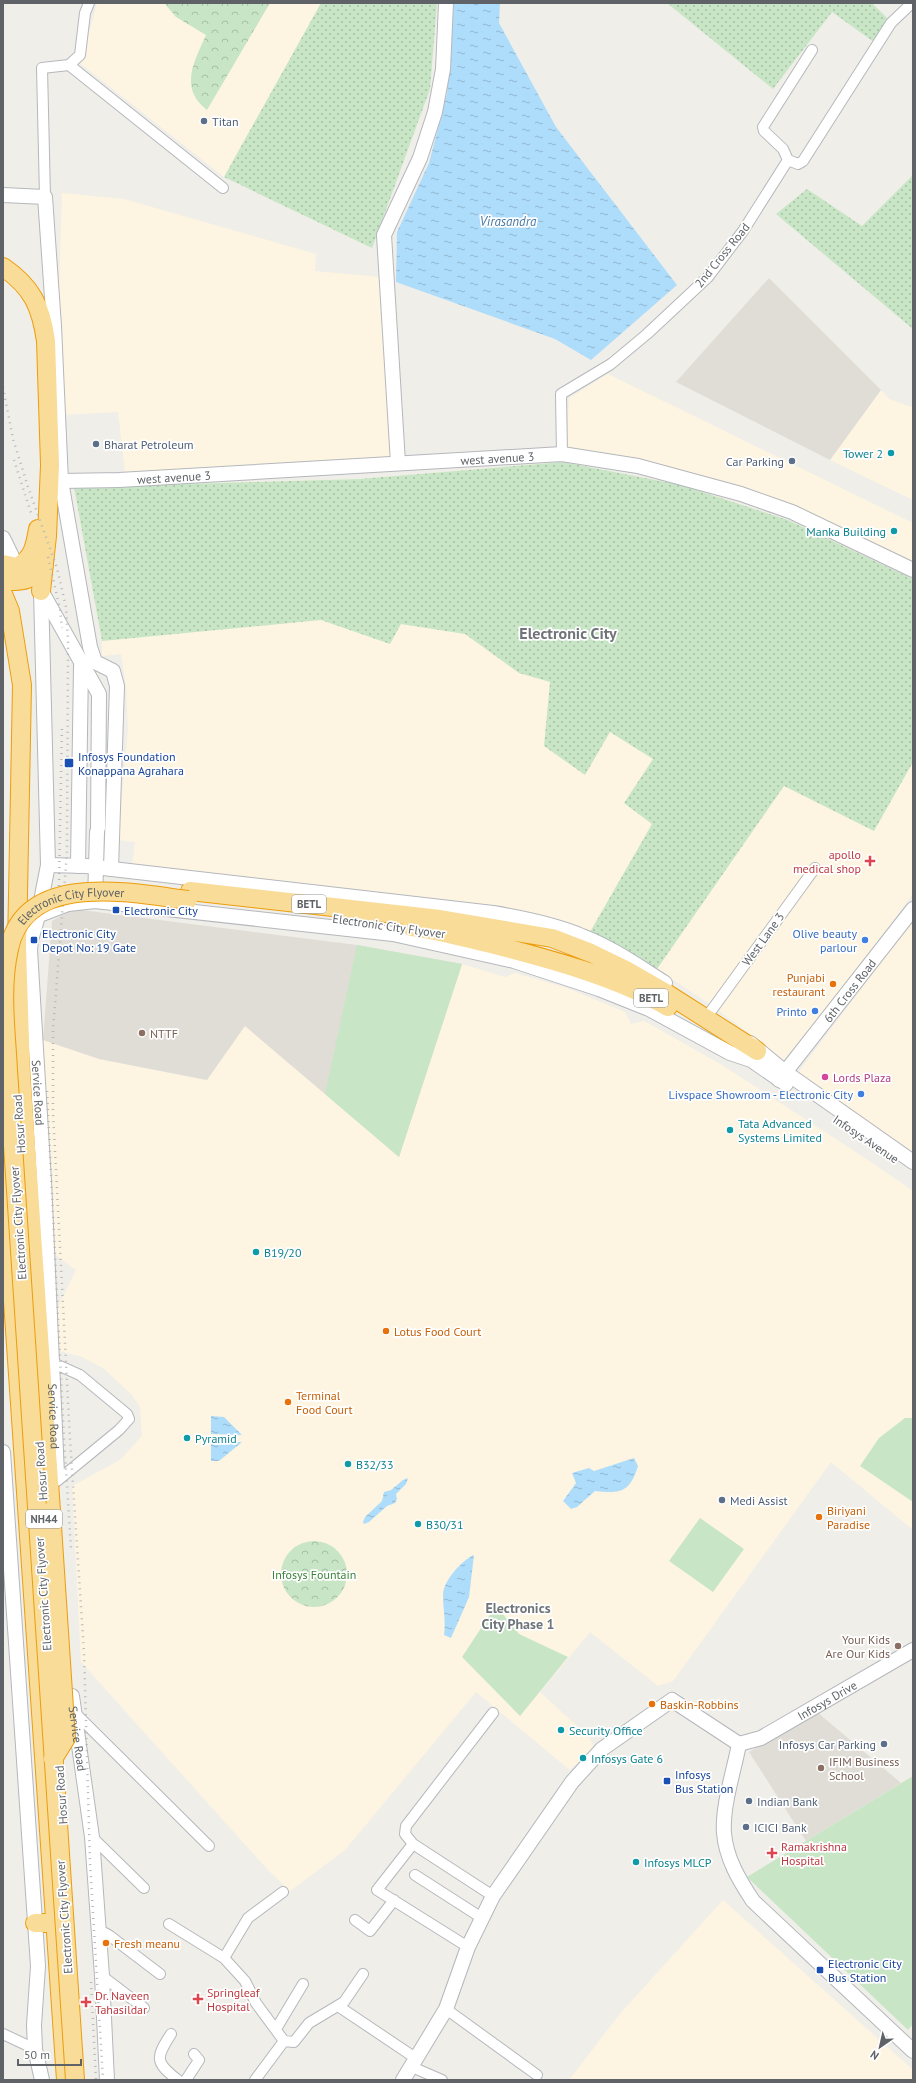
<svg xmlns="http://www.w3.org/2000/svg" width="916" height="2083" font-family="'PT Sans',sans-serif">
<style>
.commercial{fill:#fdf5e1}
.education{fill:#e0ddd6}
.grass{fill:url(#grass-dots)}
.forest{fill:url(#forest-crowns)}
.garden{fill:#c8e6c6}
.water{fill:url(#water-ripples)}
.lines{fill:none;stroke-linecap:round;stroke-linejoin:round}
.street-casing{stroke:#b5b8bc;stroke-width:12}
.secondary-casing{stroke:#b4b7bc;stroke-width:16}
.highway-casing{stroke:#ed9d0c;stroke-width:20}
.street{stroke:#fff;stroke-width:10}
.secondary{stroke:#fff;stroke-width:14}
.highway{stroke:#f8dc98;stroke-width:18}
.rail{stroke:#b6b7b7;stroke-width:2.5;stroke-dasharray:1 5;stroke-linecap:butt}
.highway-bridge-casing{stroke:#ed9d0c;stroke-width:20;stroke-linecap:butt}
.highway-bridge{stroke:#f8dc98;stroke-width:18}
.service-dot{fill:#5c6f8a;stroke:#fff;stroke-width:1.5}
.culture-dot{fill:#0f9aa8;stroke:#fff;stroke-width:1.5}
.transit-dot{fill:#1a4fb4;stroke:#fff;stroke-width:1.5}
.health-dot{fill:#e0444e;stroke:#fff;stroke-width:1.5}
.shop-dot{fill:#3f7fe0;stroke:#fff;stroke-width:1.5}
.food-dot{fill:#e8710a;stroke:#fff;stroke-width:1.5}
.education-dot{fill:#8d6e63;stroke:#fff;stroke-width:1.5}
.hotel-dot{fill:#d1479c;stroke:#fff;stroke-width:1.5}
.labels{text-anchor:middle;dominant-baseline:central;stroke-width:3.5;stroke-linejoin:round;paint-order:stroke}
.shield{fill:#fff;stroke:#8f9295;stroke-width:1}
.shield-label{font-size:11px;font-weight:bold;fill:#5f6367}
.service-label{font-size:12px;fill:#4e5e75;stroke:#fff;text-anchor:start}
.street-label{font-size:12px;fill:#5f6367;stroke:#fff}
.culture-label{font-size:12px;fill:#0d838f;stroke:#fff;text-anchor:start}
.transit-label{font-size:12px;fill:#164399;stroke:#fff;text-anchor:start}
.health-label{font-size:12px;fill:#be3a42;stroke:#fff;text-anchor:start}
.shop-label{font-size:12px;fill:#366cbe;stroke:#fff;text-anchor:end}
.food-label{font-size:12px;fill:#c56008;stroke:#fff;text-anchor:start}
.education-label{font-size:12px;fill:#785e54;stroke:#fff;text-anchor:start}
.hotel-label{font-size:12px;fill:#b23c85;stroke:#fff;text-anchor:start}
.park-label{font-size:12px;fill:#3a843a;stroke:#fff}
.water-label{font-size:13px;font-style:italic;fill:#4779a5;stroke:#fff}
.quarter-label{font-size:14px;font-weight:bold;fill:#707579;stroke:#fff}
.district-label{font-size:16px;font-weight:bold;fill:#707579;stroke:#fff}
</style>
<defs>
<pattern id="grass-dots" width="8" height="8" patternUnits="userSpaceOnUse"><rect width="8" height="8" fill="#c8e6c6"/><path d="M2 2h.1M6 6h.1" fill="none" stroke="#a6bea5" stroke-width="1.8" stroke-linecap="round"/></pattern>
<pattern id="forest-crowns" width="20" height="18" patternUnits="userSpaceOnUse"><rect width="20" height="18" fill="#c8e6c6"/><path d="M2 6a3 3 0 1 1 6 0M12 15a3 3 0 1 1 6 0" fill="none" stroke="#a6bea5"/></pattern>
<pattern id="water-ripples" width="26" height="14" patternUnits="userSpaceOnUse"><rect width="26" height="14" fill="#aeddfb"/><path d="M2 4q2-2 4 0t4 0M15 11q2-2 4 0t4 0" fill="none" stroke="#91b7cf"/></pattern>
</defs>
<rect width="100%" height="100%" fill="#f0eee8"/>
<path class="commercial" d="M97,3h224l-97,174 -143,-113z
M62,193l62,6 192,55 -1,17 65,6 13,182 -268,13 -7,-60 -59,3 -1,-88z
M608,374l305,149v44l-119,-58 -227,-60 2,-51z
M881,390l8,9 22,8 2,-2v95l-83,-40z
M563,462l118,23 107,35 125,59v315l-57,76 -72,90 -70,-53 -57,-38 -67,-37 -52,-16 -88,-16 -69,-6 -249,-28 3,-24 -17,-2 10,-110 -2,-45 -5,-31 -19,2v-15l-28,-154 285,-8z
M913,920v236l-116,-82z
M462,964l43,13 10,-4 52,15 58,24 6,12 13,-3 78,44 149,97 42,29v339l-82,-68 -158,219 -15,5 -68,-54 -50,60 49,45 5,9 -24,24 -94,-78 -131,158 -55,41 -22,-21 -187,-208 -9,-176 48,-26 22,-24 -2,-29 -8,-12 -29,-27 -21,-11 -25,-7 -2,-37 21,-43 -26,-19 -7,-211 56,19 107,21 39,-54 154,130z
M723,1900l190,170v10h-344l50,-65z"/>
<path class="education" d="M769,278l112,112 -51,70 -154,-78z
M73,909l284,36 105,19 -63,193 -154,-131 -38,54 -108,-21 -56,-19 9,-119z
M817,1712l84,71 -95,58 -57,-89z"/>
<path class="grass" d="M321,3h116l-7,86 -58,159 -148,-71z
M667,3h205l16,16 -14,23 -42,-30 -59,77z
M913,175v154l-137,-115 31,-25 55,37z
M563,462l118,23 107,35 125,59v183l-39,69 -90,-45 -127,183 -67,-37 62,-108 -28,-21 29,-44 -43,-27 -25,43 -41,-29 6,-64 -31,-9 -54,-39 -64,-10 -11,20 -69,-24 -219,21 -28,-154 285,-8z"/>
<path class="forest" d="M164,3h106l-63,107c-29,-22 -12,-50 -1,-75l-30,-18z
M281 1574a33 33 0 1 1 66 0a33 33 0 1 1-66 0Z"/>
<path class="garden" d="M357,945l105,19 -63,193 -74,-63z
M905,1418h8v84l-53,-36 19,-28z
M700,1518l44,31 -31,43 -44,-31z
M494,1603l25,31 49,23 -48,59 -58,-59 29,-44z
M913,1776v248l-5,6 -161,-153z"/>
<path class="water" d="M454,3h46l-1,20 57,104 121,158 -86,75 -36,-21 -159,-57 1,-50 32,-69 18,-69z
M211,1416l13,1 18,18 -31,-1z
M211,1442h31l-23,19h-8z
M634,1458l4,8c-8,26 -17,28 -43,25l-18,16 -6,2 -8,-8 13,-18 -4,-10 17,-5 5,3z
M408,1478l-2,6 -10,10 1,5 -2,4 -8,3 -18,16 -5,2 -1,-2 2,-5 17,-16 2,-9 7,-2 12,-10z
M474,1555l-5,42 -18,41 -7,-3c2,-14 -1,-26 -1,-40 0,-14 19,-35 31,-40z"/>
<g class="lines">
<defs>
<path id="street" d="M69,65l11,-10 5,-42 4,-10
M788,160l10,4 5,-3 88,-138 21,-20
M788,160l-5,-11 -19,-18 -1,-4 49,-77
M45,197l-3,-129 27,-3 154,123
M562,454l-1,-60 50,-30 36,-30 61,-57 35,-46 45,-71
M711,1011l104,-143
M53,1363l27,12 47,39 2,5 -10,11 -62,51
M73,1711l136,135
M493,1713l-87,113 -1,8 8,10 80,52
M92,1837l52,51
M413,1844l-36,46 91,57
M415,1875l67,43
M283,1892l-35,26 -24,40 21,23 11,22 28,38
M355,1920l15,11 24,-31
M169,1924l55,34
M99,1933h6l5,3 50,38
M102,1976l42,32
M338,2006l79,53
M446,2009l91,66
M276,2029l27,-45
M3,2034l32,15
M171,2034c-15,23 -17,28 7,46
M284,2041l10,1 15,-19 35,-21 19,-28
M412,2067l30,13
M186,2080l13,-20 -5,-6
M255,2080l29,-39"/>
<g id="secondary">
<path d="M3,195l42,2 9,129 7,155 29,166 5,15 18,9 4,15 -6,183"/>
<path d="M398,463l-14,-228 36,-77 15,-46 8,-43 3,-66"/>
<path id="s1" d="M61,481l58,-1 443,-26 76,12 103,28 51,18 121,58"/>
<path d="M3,538l14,29 5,5"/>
<path id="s2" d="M41,591l7,274 -10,51 -7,24 -1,10 14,231 13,293"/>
<path d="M43,594l56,100 -1,134"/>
<path d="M48,865l38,1 407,47c30,5 61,11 89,23 29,11 56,30 83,47"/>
<path d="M78,866l3,-200"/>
<path d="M95,901l2,-69"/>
<path d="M42,914l26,-10 27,-3 298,33 121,27 85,28 50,20 81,44 21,7 35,24"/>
<path d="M750,1043l35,29 128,90"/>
<path id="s3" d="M779,1080l134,-171"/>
<path d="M3,1452l35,514 -4,59 1,24 7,31"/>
<path id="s4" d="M72,1696l20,141 10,139 5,104"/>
<path d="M739,1744c-5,27 -17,62 -15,89 2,25 15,47 29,68l160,150"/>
<path id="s5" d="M739,1744l22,-6 152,-88"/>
<path d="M403,2080l43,-71 22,-62 25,-51 79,-114 30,-33 70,-49 67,44"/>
</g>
<path id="highway" d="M3,267c29,20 38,39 43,74l4,124 -3,71 -6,55
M3,564l14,3c16,-9 18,-20 21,-38
M3,580c21,3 27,0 41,-14
M3,594l7,17 12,74 -5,262 4,127 30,437
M190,891l250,28 112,19 39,15 35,17 40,23 91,58
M411,927c27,3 53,11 80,17 58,15 126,33 177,63
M3,1154l63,926
M35,1923h14"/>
</defs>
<use href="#street" class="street-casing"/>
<use href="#secondary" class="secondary-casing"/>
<use href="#highway" class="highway-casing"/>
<use href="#street" class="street"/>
<use href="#secondary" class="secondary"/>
<use href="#highway" class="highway"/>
<path class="rail" d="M3,387l10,52 15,48 29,81 9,39 2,35 -1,210 -14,178v83l17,326 14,213 6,211 13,217
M14,460l17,53
M48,557l12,52 2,19
M59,886l3,-162
M47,1091l17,348 7,110
M91,1982l5,98"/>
<defs>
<g id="highway-bridge">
<path d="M51,1511l15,227 -13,21"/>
<path id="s6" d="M75,2080l-67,-1010c-2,-39 -8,-82 1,-121 16,-79 123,-56 179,-49"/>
</g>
</defs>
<use href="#highway-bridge" class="highway-bridge-casing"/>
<use href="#highway-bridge" class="highway-bridge"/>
</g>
<g class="service-dot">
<circle cx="204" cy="121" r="4"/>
<circle cx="96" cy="444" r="4"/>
<circle cx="792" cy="461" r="4"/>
<circle cx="722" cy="1500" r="4"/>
<circle cx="884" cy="1744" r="4"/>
<circle cx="749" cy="1801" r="4"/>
<circle cx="746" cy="1827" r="4"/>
</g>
<g class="culture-dot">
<circle cx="891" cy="453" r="4"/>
<circle cx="894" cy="531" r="4"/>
<circle cx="730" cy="1130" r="4"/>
<circle cx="256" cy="1252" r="4"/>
<circle cx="187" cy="1438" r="4"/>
<circle cx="348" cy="1464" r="4"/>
<circle cx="418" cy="1524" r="4"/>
<circle cx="561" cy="1730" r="4"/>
<circle cx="583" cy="1758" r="4"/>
<circle cx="636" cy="1862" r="4"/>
</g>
<g class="transit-dot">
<rect x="64" y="758" width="10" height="10" rx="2"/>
<rect x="112" y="906" width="8" height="8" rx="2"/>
<rect x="30" y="936" width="8" height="8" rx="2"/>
<rect x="663" y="1777" width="8" height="8" rx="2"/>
<rect x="816" y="1966" width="8" height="8" rx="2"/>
</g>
<g class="health-dot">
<path d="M868 855h4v4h4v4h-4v4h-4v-4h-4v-4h4z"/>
<path d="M770 1847h4v4h4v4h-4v4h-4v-4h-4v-4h4z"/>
<path d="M196 1993h4v4h4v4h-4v4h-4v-4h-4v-4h4z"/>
<path d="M84 1996h4v4h4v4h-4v4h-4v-4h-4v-4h4z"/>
</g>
<g class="shop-dot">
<circle cx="865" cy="940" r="4"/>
<circle cx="815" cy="1011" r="4"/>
<circle cx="861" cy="1094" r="4"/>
</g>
<g class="food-dot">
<circle cx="833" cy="984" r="4"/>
<circle cx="386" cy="1331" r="4"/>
<circle cx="288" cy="1402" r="4"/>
<circle cx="819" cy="1517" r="4"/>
<circle cx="652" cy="1704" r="4"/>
<circle cx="106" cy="1943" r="4"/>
</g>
<g class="education-dot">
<circle cx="142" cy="1033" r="4"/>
<circle cx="898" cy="1646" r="4"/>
<circle cx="821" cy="1768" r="4"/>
</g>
<circle class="hotel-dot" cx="825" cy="1077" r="4"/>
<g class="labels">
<g class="shield">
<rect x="292" y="895" width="34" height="18" rx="3"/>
<rect x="634" y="989" width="34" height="18" rx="3"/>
<rect x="26" y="1510" width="36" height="18" rx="3"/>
</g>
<g class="shield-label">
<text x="309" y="904">BETL</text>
<text x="651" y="998">BETL</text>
<text x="44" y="1519">NH44</text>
</g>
<g class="service-label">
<text x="212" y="121">Titan</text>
<text x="104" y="444">Bharat Petroleum</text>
<text x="784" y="461" text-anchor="end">Car Parking</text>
<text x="730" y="1500">Medi Assist</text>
<text x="876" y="1744" text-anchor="end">Infosys Car Parking</text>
<text x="757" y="1801">Indian Bank</text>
<text x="754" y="1827">ICICI Bank</text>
</g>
<g class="street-label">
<text transform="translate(722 255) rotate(-51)">2nd Cross Road</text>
<text stroke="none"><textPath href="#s1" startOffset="437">west avenue 3</textPath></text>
<text stroke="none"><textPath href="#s1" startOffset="113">west avenue 3</textPath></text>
<text stroke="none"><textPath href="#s6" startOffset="1219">Electronic City Flyover</textPath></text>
<text transform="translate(389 926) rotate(8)">Electronic City Flyover</text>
<text transform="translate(763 939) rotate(-54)">West Lane 3</text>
<text stroke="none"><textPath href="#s3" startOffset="114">6th Cross Road</textPath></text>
<text stroke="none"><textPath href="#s2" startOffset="504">Service Road</textPath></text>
<text transform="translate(19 1124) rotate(-94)">Hosur Road</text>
<text transform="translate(866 1139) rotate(34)">Infosys Avenue</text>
<text transform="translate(18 1223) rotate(-94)">Electronic City Flyover</text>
<text stroke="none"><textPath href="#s2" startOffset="828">Service Road</textPath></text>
<text transform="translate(41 1471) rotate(-94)">Hosur Road</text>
<text transform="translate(43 1594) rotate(-94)">Electronic City Flyover</text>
<text stroke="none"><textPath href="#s5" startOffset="99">Infosys Drive</textPath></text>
<text stroke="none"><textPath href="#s4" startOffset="43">Service Road</textPath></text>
<text transform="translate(61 1795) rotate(-94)">Hosur Road</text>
<text transform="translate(64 1917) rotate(-94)">Electronic City Flyover</text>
</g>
<g class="culture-label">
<text x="883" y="453" text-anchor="end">Tower 2</text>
<text x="886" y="531" text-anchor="end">Manka Building</text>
<text x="738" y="1123">Tata Advanced<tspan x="738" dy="14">Systems Limited</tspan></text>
<text x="264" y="1252">B19/20</text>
<text x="195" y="1438">Pyramid</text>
<text x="356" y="1464">B32/33</text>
<text x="426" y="1524">B30/31</text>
<text x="569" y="1730">Security Office</text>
<text x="591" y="1758">Infosys Gate 6</text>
<text x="644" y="1862">Infosys MLCP</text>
</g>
<g class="transit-label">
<text x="78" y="756">Infosys Foundation<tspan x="78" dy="14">Konappana Agrahara</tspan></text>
<text x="124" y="910">Electronic City</text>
<text x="42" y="933">Electronic City<tspan x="42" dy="14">Depot No: 19 Gate</tspan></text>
<text x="675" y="1774">Infosys<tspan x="675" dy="14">Bus Station</tspan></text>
<text x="828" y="1963">Electronic City<tspan x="828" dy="14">Bus Station</tspan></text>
</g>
<g class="health-label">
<text x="861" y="854" text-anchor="end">apollo<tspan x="861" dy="14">medical shop</tspan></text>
<text x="781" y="1846">Ramakrishna<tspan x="781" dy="14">Hospital</tspan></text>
<text x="207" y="1992">Springleaf<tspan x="207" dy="14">Hospital</tspan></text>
<text x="95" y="1995">Dr. Naveen<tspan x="95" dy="14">Tahasildar</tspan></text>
</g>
<g class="shop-label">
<text x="857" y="933">Olive beauty<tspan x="857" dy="14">parlour</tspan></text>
<text x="807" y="1011">Printo</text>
<text x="853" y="1094">Livspace Showroom - Electronic City</text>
</g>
<g class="food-label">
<text x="825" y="977" text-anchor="end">Punjabi<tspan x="825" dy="14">restaurant</tspan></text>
<text x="394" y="1331">Lotus Food Court</text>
<text x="296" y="1395">Terminal<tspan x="296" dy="14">Food Court</tspan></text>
<text x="827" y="1510">Biriyani<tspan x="827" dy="14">Paradise</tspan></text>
<text x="660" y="1704">Baskin-Robbins</text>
<text x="114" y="1943">Fresh meanu</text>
</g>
<g class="education-label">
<text x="150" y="1033">NTTF</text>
<text x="890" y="1639" text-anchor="end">Your Kids<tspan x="890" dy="14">Are Our Kids</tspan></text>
<text x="829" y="1761">IFIM Business<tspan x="829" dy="14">School</tspan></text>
</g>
<g class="hotel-label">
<text x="833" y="1077">Lords Plaza</text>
</g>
<g class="park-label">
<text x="314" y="1574">Infosys Fountain</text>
</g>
<g class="water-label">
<text x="508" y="221">Virasandra</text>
</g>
<g class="quarter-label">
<text x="518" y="1608">Electronics<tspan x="518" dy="16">City Phase 1</tspan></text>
</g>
<g class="district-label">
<text x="568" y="633">Electronic City</text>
</g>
</g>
<rect width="916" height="2083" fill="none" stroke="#5f6367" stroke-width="8"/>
<g transform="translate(880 2047) rotate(214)" stroke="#ffffff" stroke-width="3" paint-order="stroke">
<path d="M0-3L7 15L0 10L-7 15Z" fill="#5f6367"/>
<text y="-6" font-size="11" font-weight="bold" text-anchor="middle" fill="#5f6367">N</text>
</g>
<path d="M18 2059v6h63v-6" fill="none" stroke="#5f6367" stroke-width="2"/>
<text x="24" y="2059" font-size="12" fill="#5f6367" stroke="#ffffff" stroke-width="3" paint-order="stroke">50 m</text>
</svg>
